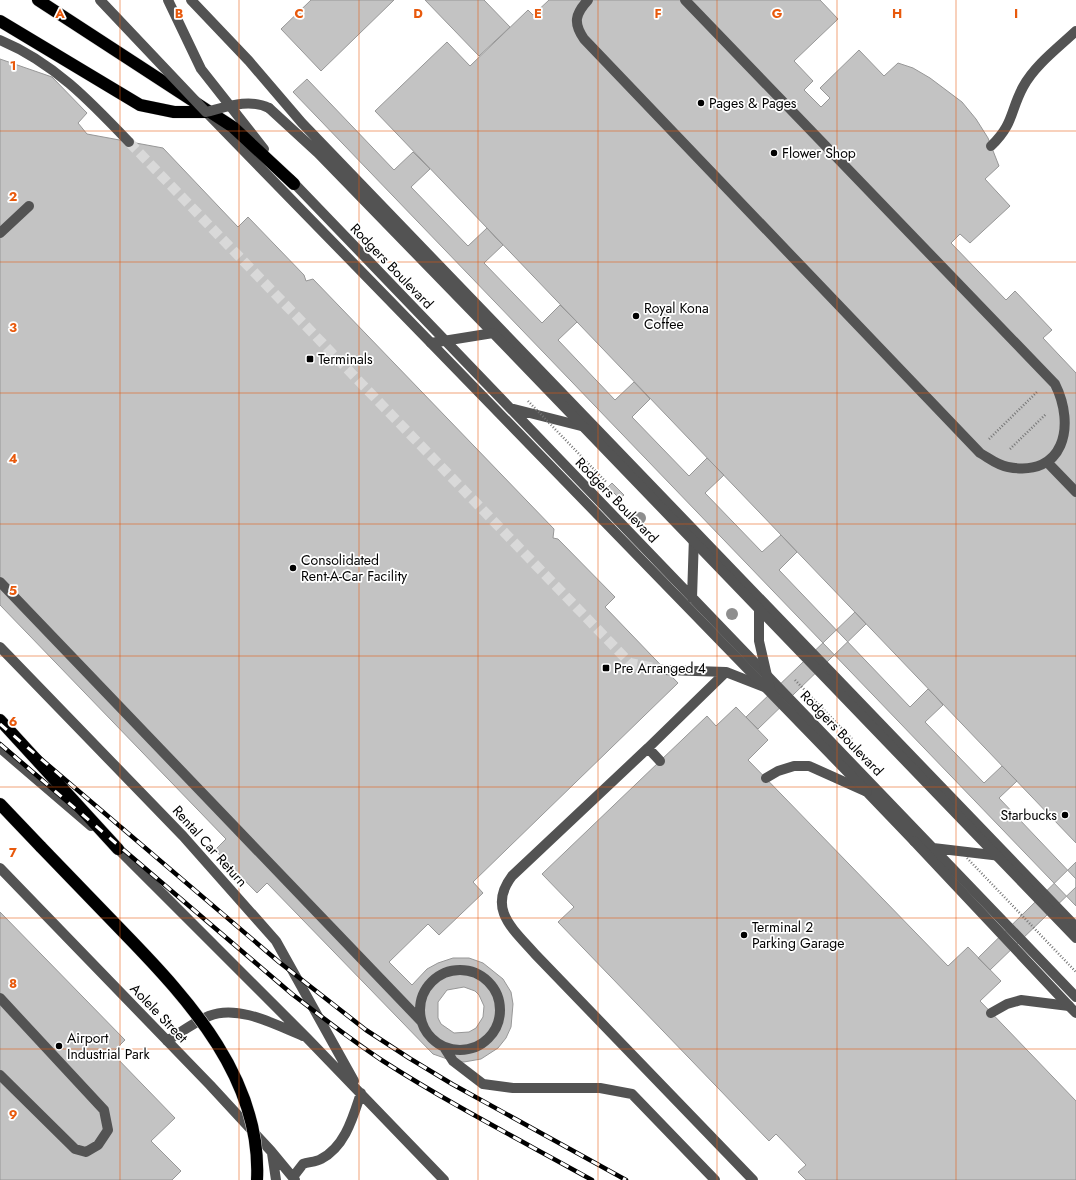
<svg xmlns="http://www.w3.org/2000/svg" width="1076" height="1180" font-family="Jost,sans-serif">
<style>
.building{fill:#c3c3c3;stroke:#979797;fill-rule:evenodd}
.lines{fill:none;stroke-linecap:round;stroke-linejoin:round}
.minor-tunnel{stroke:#d9d9d9;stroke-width:10;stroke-dasharray:10 5;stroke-linecap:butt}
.highway-casing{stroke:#dbdbdb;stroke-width:13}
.path{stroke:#757575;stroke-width:2.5;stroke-dasharray:1 2;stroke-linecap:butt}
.minor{stroke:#535353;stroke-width:10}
.highway{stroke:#000;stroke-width:12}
.rail-casing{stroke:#000;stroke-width:4.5}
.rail{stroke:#fff;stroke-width:3;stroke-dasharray:9;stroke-linecap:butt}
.highway-bridge-casing{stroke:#dbdbdb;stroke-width:13;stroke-linecap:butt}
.path-bridge{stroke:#757575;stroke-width:2.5;stroke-dasharray:1 2;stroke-linecap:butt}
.minor-bridge{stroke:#535353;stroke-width:10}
.highway-bridge{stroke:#000;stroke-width:12}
.tree{fill:#8e8e8e}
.grid{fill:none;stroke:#e8590c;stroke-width:1;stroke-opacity:0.55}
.poi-dot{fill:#000;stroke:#fff;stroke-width:1.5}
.labels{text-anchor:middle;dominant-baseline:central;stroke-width:3.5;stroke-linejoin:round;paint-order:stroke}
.poi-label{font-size:14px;fill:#000;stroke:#fff;text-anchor:start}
.street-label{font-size:14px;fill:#000;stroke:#fff}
.grid-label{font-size:13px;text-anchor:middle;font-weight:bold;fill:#e8590c;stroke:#fff;stroke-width:3.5;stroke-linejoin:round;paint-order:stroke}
</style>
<rect width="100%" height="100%" fill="#fff"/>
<path class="building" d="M311,0h83l-73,71 -40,-42z
M425,0h59l26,27 -31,29z
M549,0h271l18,19 -44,42 19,20 -9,9 17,17 9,-9 -10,-10 39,-38 25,26 14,-13 15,5 17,10 32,24 14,17 12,19 11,28 -14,13 25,27 -40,37 -10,-9 -9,9 55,57 9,-9 37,39 -9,8 33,35v470l-701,-732 72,-69 23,24 58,-56 5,5z
M0,59l52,18 35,36 -9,10 9,11 76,14 75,79 10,-10 56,58 2,6 7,-2 241,250 -1,9 5,1 57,58 -10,10 73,76 -205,199 10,11 -44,42 -11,-11 -39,38 23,23 15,-16 11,-6 15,-5h16l14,5 20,16 8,13 2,12 -2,23 -5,11 -8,10 -17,11 -17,3 -11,-1 -20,-7 -166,-171 -10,10 -42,-43 11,-11 -226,-234zM464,987l11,4 4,4 5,11 -1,11 -7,11 -7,4 -15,1 -13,-9 -3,-6v-16l9,-12z
M307,79l87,91 19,-18 17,17 -19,18 57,59 19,-18 8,9 8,8 -19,18 58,60 18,-18 17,17 -19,18 57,60 19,-18 16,17 -18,18 57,59 18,-18 17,17 -19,18 57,59 19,-17 16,17 -18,18 131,137 18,-18 8,8 7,8 -18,17 59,61 18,-17 15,15 -18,17 77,81v27l-783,-814z
M612,483l12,12 -4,4 -12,-12z
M855,612l11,12 -108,105 -12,-12z
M736,707l32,33 -20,20 200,206 20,-19 33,34 -21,20 96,100v79h-270l-8,-8 8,-7 -30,-31 -7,7 -211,-219 16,-15 -32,-33 165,-158 9,10z
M1076,862v25l-86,83 -12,-12z
M0,912l125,128 -13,13 63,65 -24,23 30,30 -9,9h-172z"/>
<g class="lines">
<path class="minor-tunnel" d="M129,142l501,521 35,7"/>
<defs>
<path id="highway" d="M38,0l195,127 61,57
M0,21l140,84 34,7h32
M0,720l118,129
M0,804l41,43"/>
</defs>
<use href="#highway" class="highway-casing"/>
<path class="path" d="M989,439l49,-48
M1010,449l36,-35"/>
<path class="minor" d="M168,0l33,69 63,80
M191,0l58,61 53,62 774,804
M588,0c-13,14 -15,23 -4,39l396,414c9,5 17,12 28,14 56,11 68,-41 47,-83l-370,-384
M0,40c53,22 90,61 129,102
M269,108l49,45 175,180
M209,115l222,228
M991,146c23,-22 19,-35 32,-59 12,-22 35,-39 53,-56
M290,179l786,818
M0,233l29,-27
M510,408l75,19
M1047,462l29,30
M0,582l421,439
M692,598l2,-62
M0,647l183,189 93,105 78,140
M665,670l61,2 41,16
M0,748l91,78
M648,748l78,-76
M660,761l-12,-13 -136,128c-25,33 1,53 23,78l218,226
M766,778l12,-7 16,-5h15l58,26 47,49
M113,844l194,194 137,142
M933,848l68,8
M0,868l210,217 61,66 24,29
M420 1010a40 40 0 1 1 80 0a40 40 0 1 1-80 0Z
M0,998l104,112 4,20 -10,15 -12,7 -11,-3 -75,-74
M991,1013l16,-9 14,-4 48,6 7,7
M167,1041c13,-8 27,-19 42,-25 29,-12 67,9 94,20
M444,1047l9,14 30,23 30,4h87l32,6 83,86
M272,1153l4,27
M293,1177l10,-13c5,-2 13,-2 18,-5 24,-12 32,-42 40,-66"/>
<use href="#highway" class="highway"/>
<defs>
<path id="rail" d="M0,724l279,238 87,68 43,28 43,26 174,96
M0,744l292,250c30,23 59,46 91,67 67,43 139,80 209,119"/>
</defs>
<use href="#rail" class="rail-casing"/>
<use href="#rail" class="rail"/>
<defs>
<path id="highway-bridge" d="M41,847c28,29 56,58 84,87 65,67 137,146 132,246"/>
</defs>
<use href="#highway-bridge" class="highway-bridge-casing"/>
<path class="path-bridge" d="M528,401l79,82
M795,680l57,59
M967,858l109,114"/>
<path class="minor-bridge" d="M100,0l106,112c20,-5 43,-14 63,-4
M431,343l62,-10 583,605
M431,343l436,449
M759,609v32l12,52
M914,841l155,165"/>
<use href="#highway-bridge" class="highway-bridge"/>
</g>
<g class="tree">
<circle cx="640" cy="518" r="6"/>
<circle cx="732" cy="614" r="6"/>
</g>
<path class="grid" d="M120,0v1180M239,0v1180M359,0v1180M478,0v1180M598,0v1180M717,0v1180M837,0v1180M956,0v1180M0,131h1076M0,262h1076M0,393h1076M0,524h1076M0,656h1076M0,787h1076M0,918h1076M0,1049h1076"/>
<g class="poi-dot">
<circle cx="701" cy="103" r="4"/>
<circle cx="774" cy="153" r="4"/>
<circle cx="636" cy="316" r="4"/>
<rect x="306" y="355" width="8" height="8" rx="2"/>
<circle cx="293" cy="568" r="4"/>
<rect x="602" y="664" width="8" height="8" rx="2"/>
<circle cx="1065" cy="815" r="4"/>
<circle cx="744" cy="935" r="4"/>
<circle cx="59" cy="1046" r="4"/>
</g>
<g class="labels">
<g class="poi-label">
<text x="709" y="103">Pages &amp; Pages</text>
<text x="782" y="153">Flower Shop</text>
<text x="644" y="308">Royal Kona<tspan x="644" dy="16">Coffee</tspan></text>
<text x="318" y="359">Terminals</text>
<text x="301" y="560">Consolidated<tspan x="301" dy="16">Rent-A-Car Facility</tspan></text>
<text x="614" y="668">Pre Arranged 4</text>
<text x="1057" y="815" text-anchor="end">Starbucks</text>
<text x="752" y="927">Terminal 2<tspan x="752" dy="16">Parking Garage</tspan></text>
<text x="67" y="1038">Airport<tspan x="67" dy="16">Industrial Park</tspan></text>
</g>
<g class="street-label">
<text transform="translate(392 266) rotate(46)">Rodgers Boulevard</text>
<text transform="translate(617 500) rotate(46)">Rodgers Boulevard</text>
<text transform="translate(842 733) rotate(46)">Rodgers Boulevard</text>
<text transform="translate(210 846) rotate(48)">Rental Car Return</text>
<text transform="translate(159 1013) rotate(46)">Aolele Street</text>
</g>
</g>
<g class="grid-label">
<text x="60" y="18">A</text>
<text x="179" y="18">B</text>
<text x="299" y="18">C</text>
<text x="418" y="18">D</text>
<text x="538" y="18">E</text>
<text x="658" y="18">F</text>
<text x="777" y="18">G</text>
<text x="897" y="18">H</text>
<text x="1016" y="18">I</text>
<text x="13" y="70">1</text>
<text x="13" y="201">2</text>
<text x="13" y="332">3</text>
<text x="13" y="463">4</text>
<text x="13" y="595">5</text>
<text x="13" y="726">6</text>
<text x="13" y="857">7</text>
<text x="13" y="988">8</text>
<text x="13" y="1119">9</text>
</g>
</svg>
